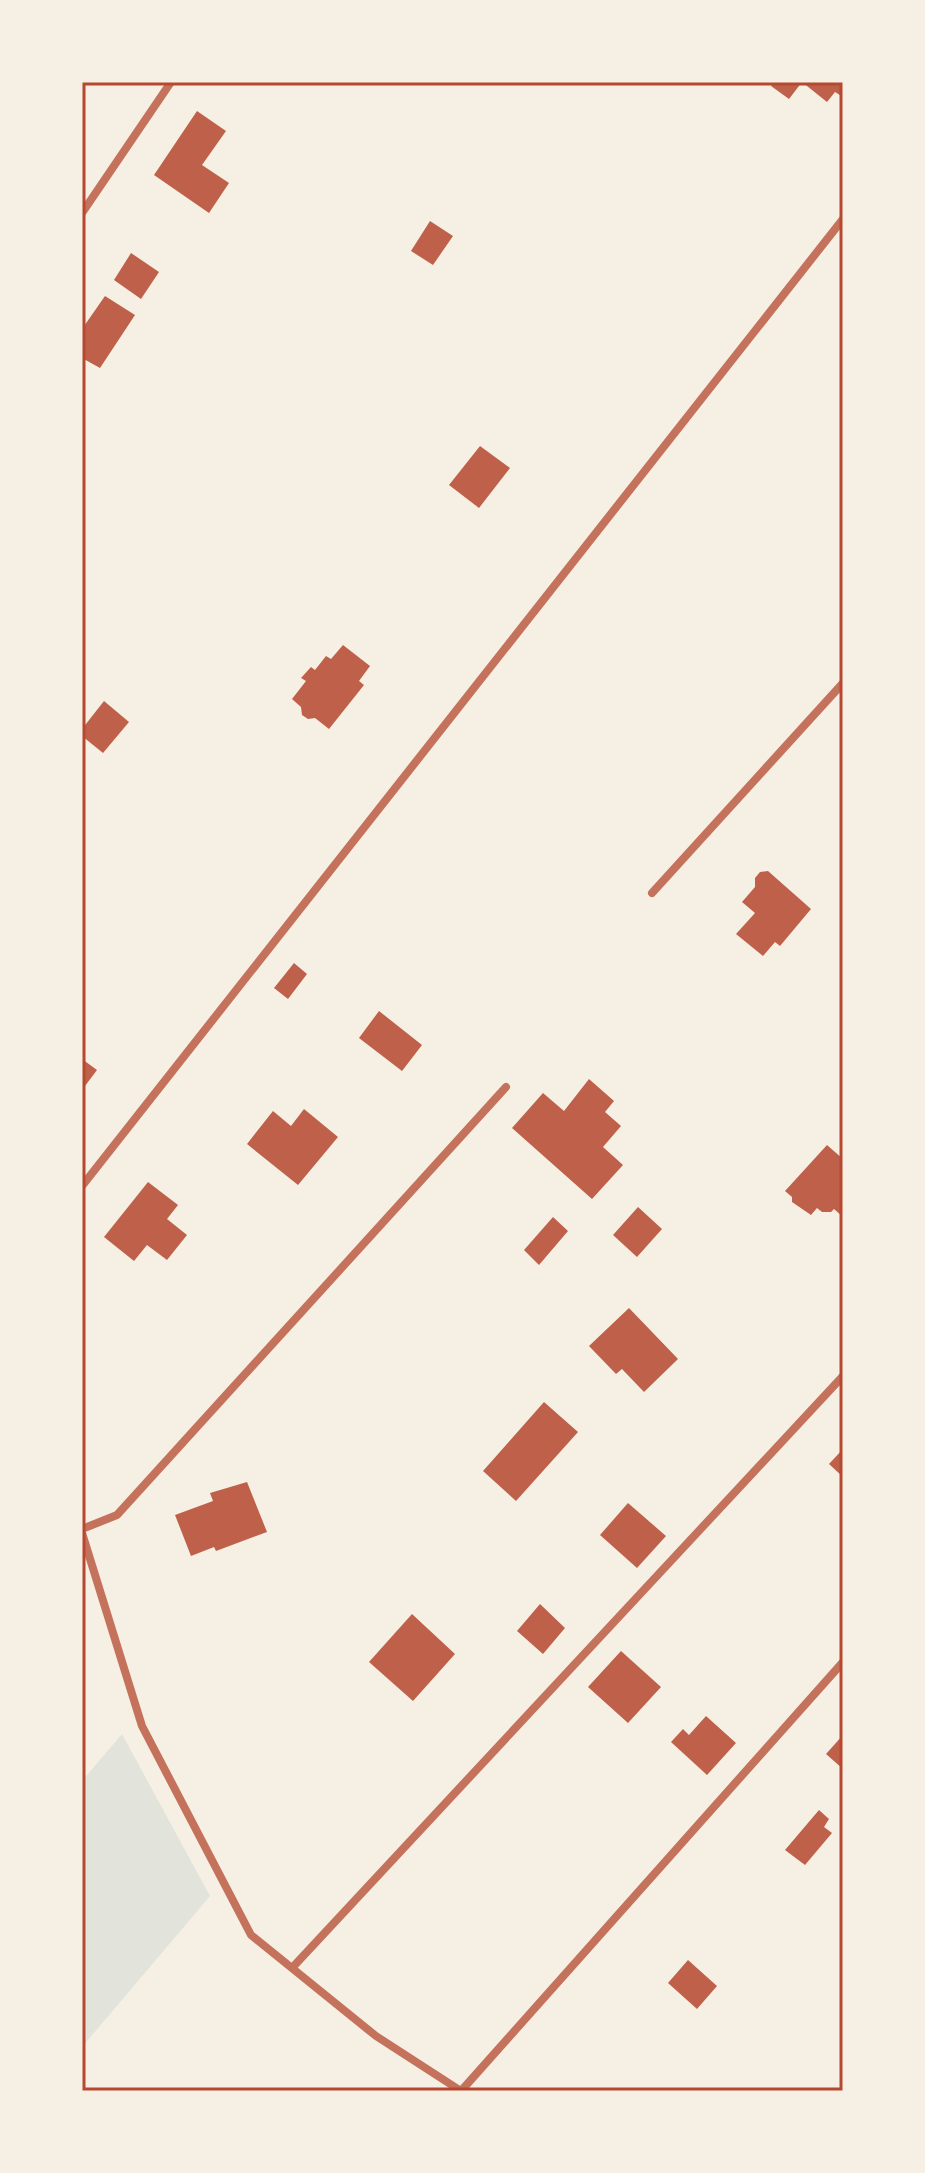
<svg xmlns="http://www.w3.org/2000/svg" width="925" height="2173" font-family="'Archivo Narrow',sans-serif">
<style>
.green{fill:#e2e4dc}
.building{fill:#bf614a}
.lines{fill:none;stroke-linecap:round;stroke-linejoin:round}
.minor{stroke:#c5725c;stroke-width:8}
.neatline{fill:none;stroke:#b5482f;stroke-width:3}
</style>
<rect width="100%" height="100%" fill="#f6efe4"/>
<path class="green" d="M122,1734l88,162 -128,151v-266z"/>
<path class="building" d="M775,82h68v15l-8,-5 -8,10 -25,-20 -13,17 -18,-13z
M197,111l29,20 -24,34 27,18 -20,30 -55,-38z
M430,221l23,15 -20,29 -22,-14z
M131,253l28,19 -18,27 -27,-19z
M105,296l30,19 -35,53 -18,-10v-29z
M480,446l30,22 -31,40 -30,-23z
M343,645l27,21 -11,15 5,4 -35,44 -14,-11 -7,1 -6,-4 -1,-8 -9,-8 14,-18 -5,-3 10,-11 4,3 11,-14 5,3z
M104,701l25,21 -26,31 -21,-17v-7z
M768,871l43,38 -31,37 -5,-4 -12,14 -27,-22 19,-21 -13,-11 13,-15v-9l5,-6z
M294,963l13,11 -19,25 -14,-11z
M379,1011l43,34 -20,26 -43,-33z
M82,1059l15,11 -15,20z
M589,1079l25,22 -9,11 16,14 -18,21 20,18 -31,34 -80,-71 31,-35 21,18z
M304,1109l34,28 -40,48 -51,-41 26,-33 18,15z
M827,1145l16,14v58l-9,-8 -3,3h-9l-5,-4 -6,7 -19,-13v-5l-7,-6z
M148,1182l30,23 -11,14 20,16 -20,25 -20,-15 -13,16 -30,-24z
M638,1207l24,22 -25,28 -24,-22z
M553,1217l15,14 -29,34 -15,-15z
M629,1308l49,51 -34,33 -22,-23 -6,5 -27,-28z
M544,1402l34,30 -62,69 -33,-30z
M843,1449v28l-14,-13z
M247,1482l20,50 -51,19 -2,-4 -23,9 -16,-41 38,-14 -3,-8z
M628,1503l38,33 -29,32 -37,-33z
M540,1604l25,24 -22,26 -26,-23z
M412,1614l43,40 -42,47 -44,-39z
M621,1651l40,36 -33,36 -40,-36z
M706,1716l30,27 -29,32 -36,-33 12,-13 6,6z
M843,1735v34l-17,-15z
M819,1810l10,9 -5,8 8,6 -27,32 -20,-15z
M688,1960l29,26 -20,23 -29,-26z"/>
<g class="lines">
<path class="minor" d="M82,213l89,-131
M652,893l191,-210
M82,1186l761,-967
M82,1529l35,-14 389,-428
M82,1533l60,193 109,209 125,101 85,55 382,-429
M292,1968l551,-592"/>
</g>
<rect width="925" height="2173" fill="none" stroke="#f6efe4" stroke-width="168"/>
<rect x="84" y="84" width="757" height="2005" class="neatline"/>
</svg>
